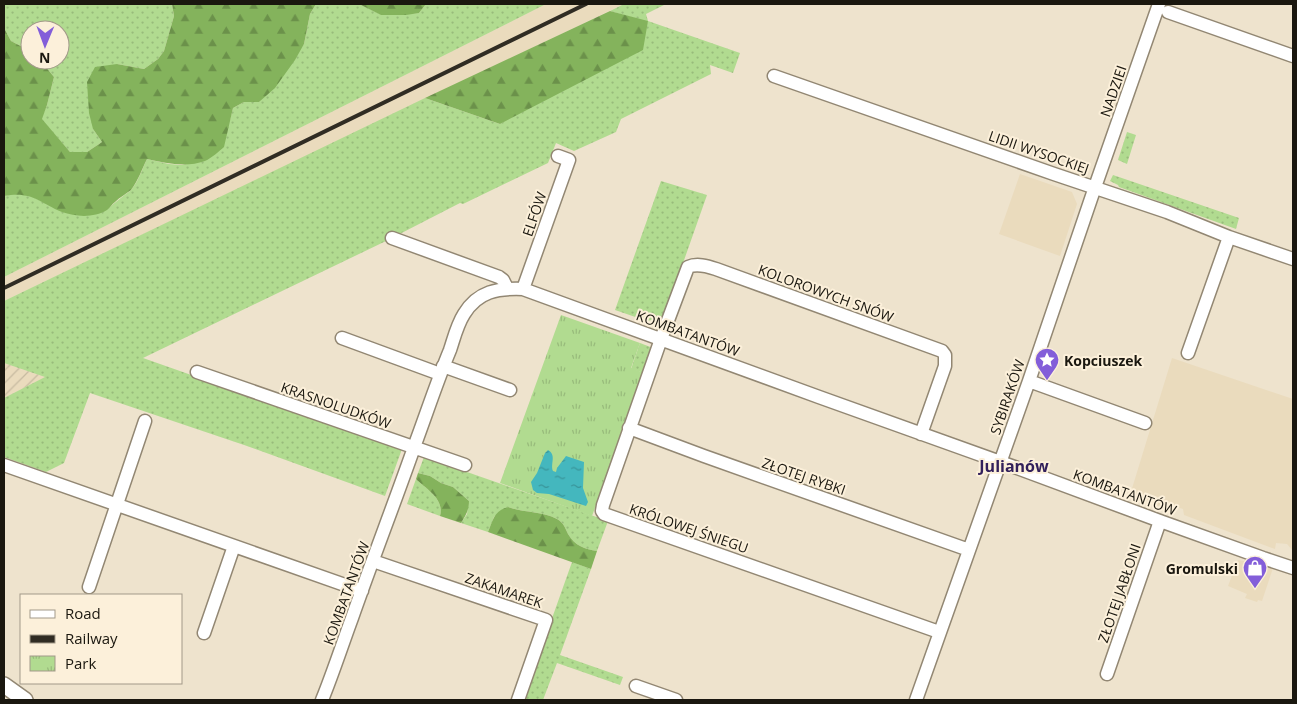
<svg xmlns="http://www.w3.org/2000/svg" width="1297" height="704" font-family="'Open Sans',sans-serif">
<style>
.built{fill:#eadbbd}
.industrial{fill:url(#industrial-furrows)}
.grass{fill:url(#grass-dots)}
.forest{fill:url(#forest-firs)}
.park{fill:url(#park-tufts)}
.water{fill:url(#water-ripples)}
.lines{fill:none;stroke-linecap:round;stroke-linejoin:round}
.minor-casing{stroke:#928773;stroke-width:15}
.tertiary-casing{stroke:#928773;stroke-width:18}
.minor{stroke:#fff;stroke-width:12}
.tertiary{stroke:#fff;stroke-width:15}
.rail{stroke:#302c23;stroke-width:4}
.labels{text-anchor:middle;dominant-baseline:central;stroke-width:4;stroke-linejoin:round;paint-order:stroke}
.street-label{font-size:14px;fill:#1a170f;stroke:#fcf0da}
.poi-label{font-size:14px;font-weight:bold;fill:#1a170f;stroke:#fcf0da;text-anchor:start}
.quarter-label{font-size:16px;font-weight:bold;fill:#32205b;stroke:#fcf0da}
</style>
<defs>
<pattern id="industrial-furrows" width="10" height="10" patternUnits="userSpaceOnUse" patternTransform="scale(1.25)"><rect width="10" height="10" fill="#eadbbd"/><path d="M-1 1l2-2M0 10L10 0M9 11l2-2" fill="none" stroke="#c8bba1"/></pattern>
<pattern id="grass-dots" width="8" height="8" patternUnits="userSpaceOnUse" patternTransform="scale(1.25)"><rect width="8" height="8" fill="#b1db90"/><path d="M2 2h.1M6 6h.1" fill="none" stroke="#98bb7b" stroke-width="1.8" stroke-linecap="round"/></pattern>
<pattern id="forest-firs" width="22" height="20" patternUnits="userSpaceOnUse" patternTransform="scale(1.25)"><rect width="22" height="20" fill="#84b35c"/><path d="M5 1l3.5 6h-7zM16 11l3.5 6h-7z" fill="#6b914a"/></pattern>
<pattern id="park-tufts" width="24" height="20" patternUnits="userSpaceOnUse" patternTransform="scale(1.25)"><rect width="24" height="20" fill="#b1db90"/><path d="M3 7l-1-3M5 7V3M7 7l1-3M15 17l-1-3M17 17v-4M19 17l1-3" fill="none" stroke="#98bb7b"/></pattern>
<pattern id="water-ripples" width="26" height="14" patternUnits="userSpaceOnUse" patternTransform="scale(1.25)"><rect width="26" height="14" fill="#44b7be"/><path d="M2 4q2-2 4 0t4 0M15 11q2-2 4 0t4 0" fill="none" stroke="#389499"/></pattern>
</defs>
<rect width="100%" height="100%" fill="#eee3cd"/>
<path class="built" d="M546,4h78l-620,297v-24z
M1020,174l52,18 5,12 -17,52 -61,-22z
M1172,358l121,41v152l-6,-7 -11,-1 -1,6 -91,-34 -1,-6 -9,-3 -1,5 -43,-16z
M1245,559l28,9 -11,33 -4,-1 -1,2 -12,-4 2,-4 -19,-8 10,-26 6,1z"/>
<path class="industrial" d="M4,363l42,14 -42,21z"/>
<path class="grass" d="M4,4h168l2,12 -10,35 -6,8 -14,10 -27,-5 -24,65 9,13 -15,10h-17l-29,-33 6,-14 7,-28 -14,-17h20v-30h-30v21l-19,-10 -7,-13z
M316,4h43l23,11 37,-2 7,-9h120l-542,273v-81l13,-3 16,4 30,15 45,-3c7,-7 14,-12 22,-18 8,-8 12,-22 17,-32l22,5 13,1 24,-5 24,-40 3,-12 11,-6h15l45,-58 6,-30z
M624,4h42l-20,10 2,7 92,32 -7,20 -23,-8 1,9 -90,45 -5,13 -42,19 -18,-8 -8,20 -85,41 -3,-1 -74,38 -243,117 259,91 -17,47 -138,-50 -157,-53 -26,70 -18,9 -42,-15v-59l41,-21 -41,-14v-62l421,-203 75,26 148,-102 -38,-11z
M1127,132l9,3 -9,29 -9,-4z
M1113,175l126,43 -3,11 -117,-42 -1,-2 -8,-4z
M661,181l46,14 -43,122 -17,4 -32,-11z
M640,343l13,5 -9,25 -13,-4z
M424,457l184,64 -11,30c-12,-2 -22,-5 -29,-17 -3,-6 -4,-11 -11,-15 -15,-8 -33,-6 -49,-12l-14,10 -6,15 -27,-9 6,-9 2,-13 -16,-14 -12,-4 -11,-7 -12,-3z
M416,479c10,10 29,20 24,37l-33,-12z
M572,562l19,7 -31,86 63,22 -3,8 -63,-22 -14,37h-20z"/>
<path class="forest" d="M172,4h144l-6,10 -6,30 -9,16 -20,28 -16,14h-15l-11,6 -9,39c-5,4 -12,11 -19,14 -19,7 -39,2 -58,-2 -5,10 -9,22 -16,31 -5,4 -11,7 -16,12 -3,2 -5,6 -8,8 -13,8 -31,7 -45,2 -24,-10 -30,-21 -58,-16v-168l7,13 19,10v9h10l14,17 -7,28 -5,14 28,33h17l15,-10 -9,-13 -4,-16 -2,-31 8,-15 22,-3 27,5 14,-10 6,-8 10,-35z
M359,4h67l-7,9 -13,2h-25z
M610,11l38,10 -5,29 -143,74 -75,-26z
M418,473l12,3 11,7 12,4 16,14c0,9 -3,14 -8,22l-21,-7c5,-17 -14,-27 -24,-37z
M508,507c16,6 34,4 49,12 7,4 8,9 11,15 7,12 17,15 29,17l-6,18 -103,-37c5,-12 6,-21 20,-25z"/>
<path class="park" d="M561,315l79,28 -9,25 13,5 -52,143 -92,-33z"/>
<path class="water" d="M548,450c9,5 2,14 5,21l3,1 1,-4 9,-12 18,6 -1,26 5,14 -2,4 -37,-12 -12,-1 -4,-3 -2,-8 6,-9 8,-20z"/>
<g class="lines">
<defs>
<path id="minor" d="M1168,12l125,44
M774,76l280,98 113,38 62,25 64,22
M392,238l107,39 4,3 4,8
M523,289l46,-129 -11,-4
M342,338l98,36
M1188,353l41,-116
M443,366l67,24
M197,372l268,93
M1029,381l116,42
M629,428l75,28 265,94
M921,434l24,-68v-11l-3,-4 -226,-82c-9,-3 -19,-6 -28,-2l-27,72 -58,166 -1,6 2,3 335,118
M4,465l358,126
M373,561l173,59 -28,80
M89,587l56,-166
M204,633l30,-87
M1107,674l53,-153
M636,686l40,14
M322,700c11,-27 20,-55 30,-82 21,-60 44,-119 65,-179 11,-30 21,-60 33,-89 4,-12 7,-25 14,-36 14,-23 34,-26 59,-25l296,108 201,72 140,52 103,37 30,10
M916,700l113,-319 66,-194 64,-183"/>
<path id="tertiary" d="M4,685l21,15"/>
</defs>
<use href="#minor" class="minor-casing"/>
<use href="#tertiary" class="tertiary-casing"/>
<use href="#minor" class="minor"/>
<use href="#tertiary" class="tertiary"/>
<path class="rail" d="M4,288l582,-284"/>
</g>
<defs>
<symbol id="sight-pin" viewBox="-11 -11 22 30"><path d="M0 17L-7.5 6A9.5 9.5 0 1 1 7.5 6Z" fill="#835ed9" stroke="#fcf0da"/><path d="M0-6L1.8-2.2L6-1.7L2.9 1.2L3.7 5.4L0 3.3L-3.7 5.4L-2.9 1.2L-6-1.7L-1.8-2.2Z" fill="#fff"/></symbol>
<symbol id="shop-pin" viewBox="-11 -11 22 30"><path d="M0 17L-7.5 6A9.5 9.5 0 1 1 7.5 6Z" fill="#835ed9" stroke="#fcf0da"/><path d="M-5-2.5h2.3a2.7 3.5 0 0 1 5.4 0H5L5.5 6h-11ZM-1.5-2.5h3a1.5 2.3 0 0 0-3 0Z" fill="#fff"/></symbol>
</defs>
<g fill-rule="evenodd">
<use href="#sight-pin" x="1033" y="346" width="28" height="38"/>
<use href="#shop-pin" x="1241" y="554" width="28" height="38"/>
</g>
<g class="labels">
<g class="street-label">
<text transform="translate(1113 91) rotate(-71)">NADZIEI</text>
<text transform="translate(1039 152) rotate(19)">LIDII WYSOCKIEJ</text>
<text transform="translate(534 214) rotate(-71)">ELFÓW</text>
<text transform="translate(826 293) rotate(20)">KOLOROWYCH SNÓW</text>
<text transform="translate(688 333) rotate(20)">KOMBATANTÓW</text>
<text transform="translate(1007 397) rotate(-71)">SYBIRAKÓW</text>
<text transform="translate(336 405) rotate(19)">KRASNOLUDKÓW</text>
<text transform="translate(804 476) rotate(19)">ZŁOTEJ RYBKI</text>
<text transform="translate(1125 492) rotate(20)">KOMBATANTÓW</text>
<text transform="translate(689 528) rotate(19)">KRÓLOWEJ ŚNIEGU</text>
<text transform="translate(504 590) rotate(19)">ZAKAMAREK</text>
<text transform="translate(346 593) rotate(-70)">KOMBATANTÓW</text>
<text transform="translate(1119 593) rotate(-71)">ZŁOTEJ JABŁONI</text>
</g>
<g class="poi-label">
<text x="1064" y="360">Kopciuszek</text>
<text x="1238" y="568" text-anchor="end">Gromulski</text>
</g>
<g class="quarter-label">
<text x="1014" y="466">Julianów</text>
</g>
</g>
<rect width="1297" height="704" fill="none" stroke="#1a170f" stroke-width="10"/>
<rect x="20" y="594" width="162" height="90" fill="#fcf0da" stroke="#a29989"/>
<rect x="30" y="610" width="25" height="8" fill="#ffffff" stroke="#a29989"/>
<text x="65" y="619" font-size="15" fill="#1a170f">Road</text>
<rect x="30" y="635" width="25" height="8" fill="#302c23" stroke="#a29989"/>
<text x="65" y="644" font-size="15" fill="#1a170f">Railway</text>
<rect x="30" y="656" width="25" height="15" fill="url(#park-tufts)" stroke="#a29989"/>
<text x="65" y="669" font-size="15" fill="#1a170f">Park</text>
<g transform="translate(45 45) rotate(181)"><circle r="24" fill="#fcf0da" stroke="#a29989"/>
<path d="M0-4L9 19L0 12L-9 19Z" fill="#835ed9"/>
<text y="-8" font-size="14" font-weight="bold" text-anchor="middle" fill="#1a170f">N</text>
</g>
</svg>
